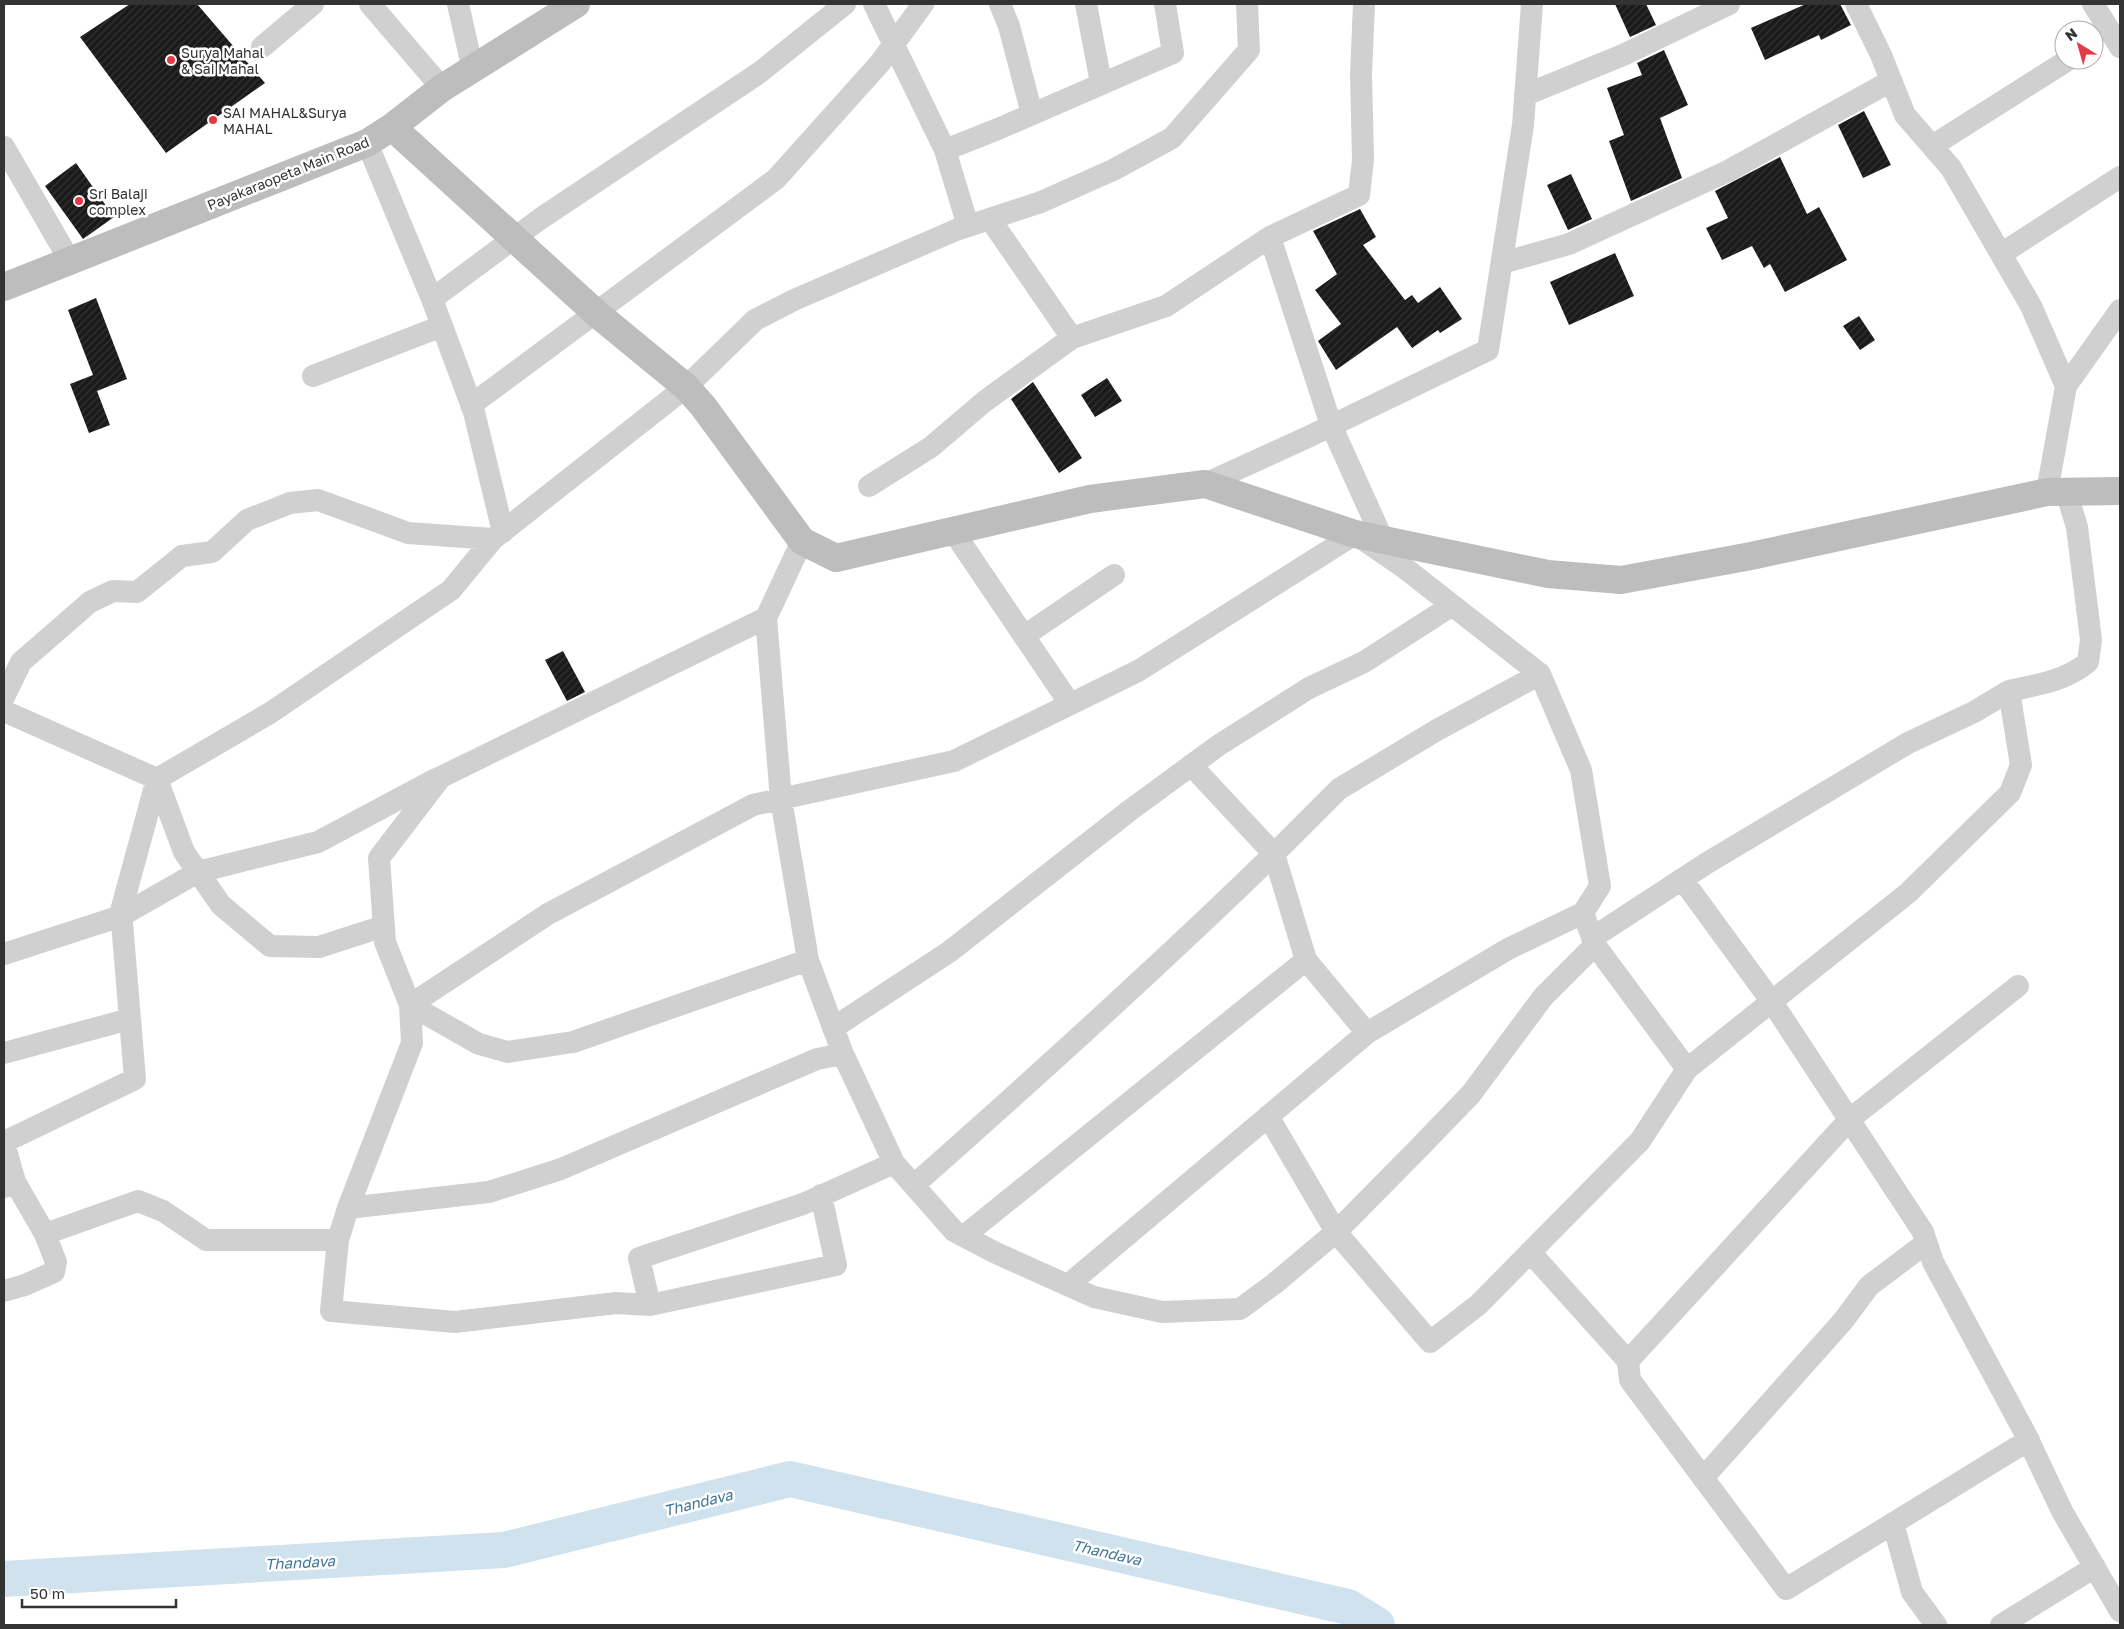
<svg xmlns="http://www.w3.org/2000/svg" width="2124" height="1629" font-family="'Golos Text',sans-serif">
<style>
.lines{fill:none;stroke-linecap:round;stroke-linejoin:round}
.river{stroke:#cfe2ee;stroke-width:36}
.building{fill:url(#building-hatch)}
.street{stroke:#d0d0d0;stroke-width:22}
.secondary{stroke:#bdbdbd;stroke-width:28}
.poi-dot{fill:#e63946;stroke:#fff;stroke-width:2}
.labels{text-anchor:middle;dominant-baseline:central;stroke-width:5;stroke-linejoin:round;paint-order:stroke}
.poi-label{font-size:14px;fill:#333;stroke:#fff;text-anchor:start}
.street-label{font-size:14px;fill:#333;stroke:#fff}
.water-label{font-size:15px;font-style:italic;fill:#3f7597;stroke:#fff}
</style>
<defs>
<pattern id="building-hatch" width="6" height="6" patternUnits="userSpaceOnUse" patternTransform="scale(1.25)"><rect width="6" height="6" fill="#1a1a1a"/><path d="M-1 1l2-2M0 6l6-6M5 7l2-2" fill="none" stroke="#333"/></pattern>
</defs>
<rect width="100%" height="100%" fill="#fff"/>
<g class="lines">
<path class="river" d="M4,1579l500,-29 286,-71 558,128 29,18"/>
</g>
<path class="building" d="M130,4h67l68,79 -99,70 -86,-116z
M1615,4h31l10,21 -26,12z
M1806,4h34l11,21 -30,15 -2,-5 -54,25 -14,-32z
M1664,50l24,55 -28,13 22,60 -51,23 -22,-60 15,-6 -17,-47 35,-13 -5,-12z
M1864,111l27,54 -28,13 -25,-53z
M1780,157l27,57 12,-7 28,53 -62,32 -15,-28 -6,4 -12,-22 -30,14 -16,-32 22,-10 -13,-27z
M76,163l38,54 -31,22 -38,-53z
M1571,174l21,45 -24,11 -21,-45z
M1360,209l16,28 -13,8 42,55 7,-5 6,8 22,-16 22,32 -22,14 -2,-3 -26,18 -15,-21 -61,43 -18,-29 23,-17 -26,-34 22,-16 -24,-43z
M1615,253l19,43 -65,29 -19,-43z
M96,298l31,81 -30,12 13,34 -21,8 -19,-49 23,-9 -25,-65z
M1859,316l16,24 -15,10 -17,-24z
M1107,378l15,23 -27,16 -14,-22z
M1033,382l49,76 -23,15 -48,-74z
M563,651l22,41 -18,9 -22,-41z"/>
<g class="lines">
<path class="street" d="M370,4l72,84
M458,4l15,66
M874,4l71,146 23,76
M1000,4l9,22 23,88
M1086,4l15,79
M1364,4l-3,70 2,86 -4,35 -89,42 61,188 52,115
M1856,4l25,51 24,60 46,53 80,138 35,80
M2093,4l27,43
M262,47l51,-43
M1525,95l98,-40 106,-51
M367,143l65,156 42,113 29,120
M1932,146l136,-86
M4,147l66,114
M945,150l53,-21 175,-76 -8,-49
M990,219l82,119 94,-32 104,-69
M2001,254l119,-77
M1502,263l67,-19 159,-73 163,-90
M432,299l108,-80 219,-146 86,-69
M313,376l129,-50
M471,405l305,-226 104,-116 43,-59
M1205,484l105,-48 178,-86 35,-225 9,-121
M869,486l62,-39 54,-46 87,-63
M2047,492l19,-106 54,-76
M953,531l117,173
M802,541l-36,77 15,181 27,161 35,94 51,109 60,68 42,22 98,44 68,15 78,-3 34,-25 62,-52 81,-82 54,-56 72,-97 52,-52
M1024,636l90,-61
M2009,691c27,-6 57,-10 79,-29l3,-22 -14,-113 -11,-36
M4,697l17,-35 69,-60 23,-11 24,1 45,-36 30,-4 35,-32 43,-17 28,-3 90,33 85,6
M4,711l153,68 -36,132 14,168 -131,63
M1682,879l90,123 151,230 10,30 92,171 37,78 58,100
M384,926l-65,21 -49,-1 -49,-41 -37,-53 -27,-73 113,-66 181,-123 42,-51 193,-152 69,-67 39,-20 162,-70 85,-28 72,-32 59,-32 77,-88 -2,-46
M4,954l117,-38 77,-44 120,-30 118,-63
M2018,986l-168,133 -222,242 2,19 156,209 243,-149
M410,1005l138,-91 205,-109 201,-44 184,-90 217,-137 51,35 134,105 41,96 19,116 -17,27 12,32 92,124
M410,1005l69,39 29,8 65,-10 235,-82
M833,1028l116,-76 180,-141 90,-66 90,-57 55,-26 87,-56
M1367,1033l-61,-73 -32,-106 65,-65 98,-59 103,-56
M4,1053l126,-34
M1268,1116l68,116 94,110 48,-37 162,-164 47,-72 221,-176 102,-100 11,-28 -12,-74 -35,21 -66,31 -201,120 -115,75
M4,1143l11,39 -11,5
M15,1182l30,52 93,-33 25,10 43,29h132l10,-32 64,-165 -2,-38 -25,-63 -6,-84 62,-81 325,-159
M914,1185c122,-108 243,-217 360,-331l-83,-89
M821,1195l15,70 -186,40 -11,-47 164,-54 91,-41
M348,1208l141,-16 72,-23 256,-110 26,-5
M964,1236l342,-276
M338,1240l-7,71 124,11 161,-19 34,2
M1530,1252l98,109
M1068,1285l299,-252 141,-84 75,-36
M4,1291l21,-6 29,-13 2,-10 -11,-28
M1703,1478l140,-157 26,-35 57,-43
M1893,1523l19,69 24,33
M2001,1625l94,-58"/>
<path class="secondary" d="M392,127l204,186 90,74 17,19 99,135 34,17 254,-59 115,-15 150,50 193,40 73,6 130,-24 296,-64 73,-1
M4,287l363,-144 25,-16 50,-39 134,-84"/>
</g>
<g class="poi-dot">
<circle cx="171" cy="60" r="5"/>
<circle cx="213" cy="120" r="5"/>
<circle cx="79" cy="201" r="5"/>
</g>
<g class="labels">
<g class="poi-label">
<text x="181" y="52">Surya Mahal<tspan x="181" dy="16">&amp; Sai Mahal</tspan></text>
<text x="223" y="112">SAI MAHAL&amp;Surya<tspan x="223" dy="16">MAHAL</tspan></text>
<text x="89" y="193">Sri Balaji<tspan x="89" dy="16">complex</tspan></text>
</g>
<g class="street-label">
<text transform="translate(288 173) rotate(-22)">Payakaraopeta Main Road</text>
</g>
<g class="water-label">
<text transform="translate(698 1502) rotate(-14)">Thandava</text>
<text transform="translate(1107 1552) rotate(13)">Thandava</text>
<text transform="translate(300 1562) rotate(-3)">Thandava</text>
</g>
</g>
<rect width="2124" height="1629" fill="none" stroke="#333333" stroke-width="10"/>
<g transform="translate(2079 45) rotate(323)"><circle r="24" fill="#ffffff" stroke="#adadad"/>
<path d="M0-4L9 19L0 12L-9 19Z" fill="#e63946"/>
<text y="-8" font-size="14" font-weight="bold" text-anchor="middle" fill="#333333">N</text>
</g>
<path d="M22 1599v8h154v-8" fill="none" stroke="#333333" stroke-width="2.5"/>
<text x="30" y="1599" font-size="15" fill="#333333" stroke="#ffffff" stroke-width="4" paint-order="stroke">50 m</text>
</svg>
